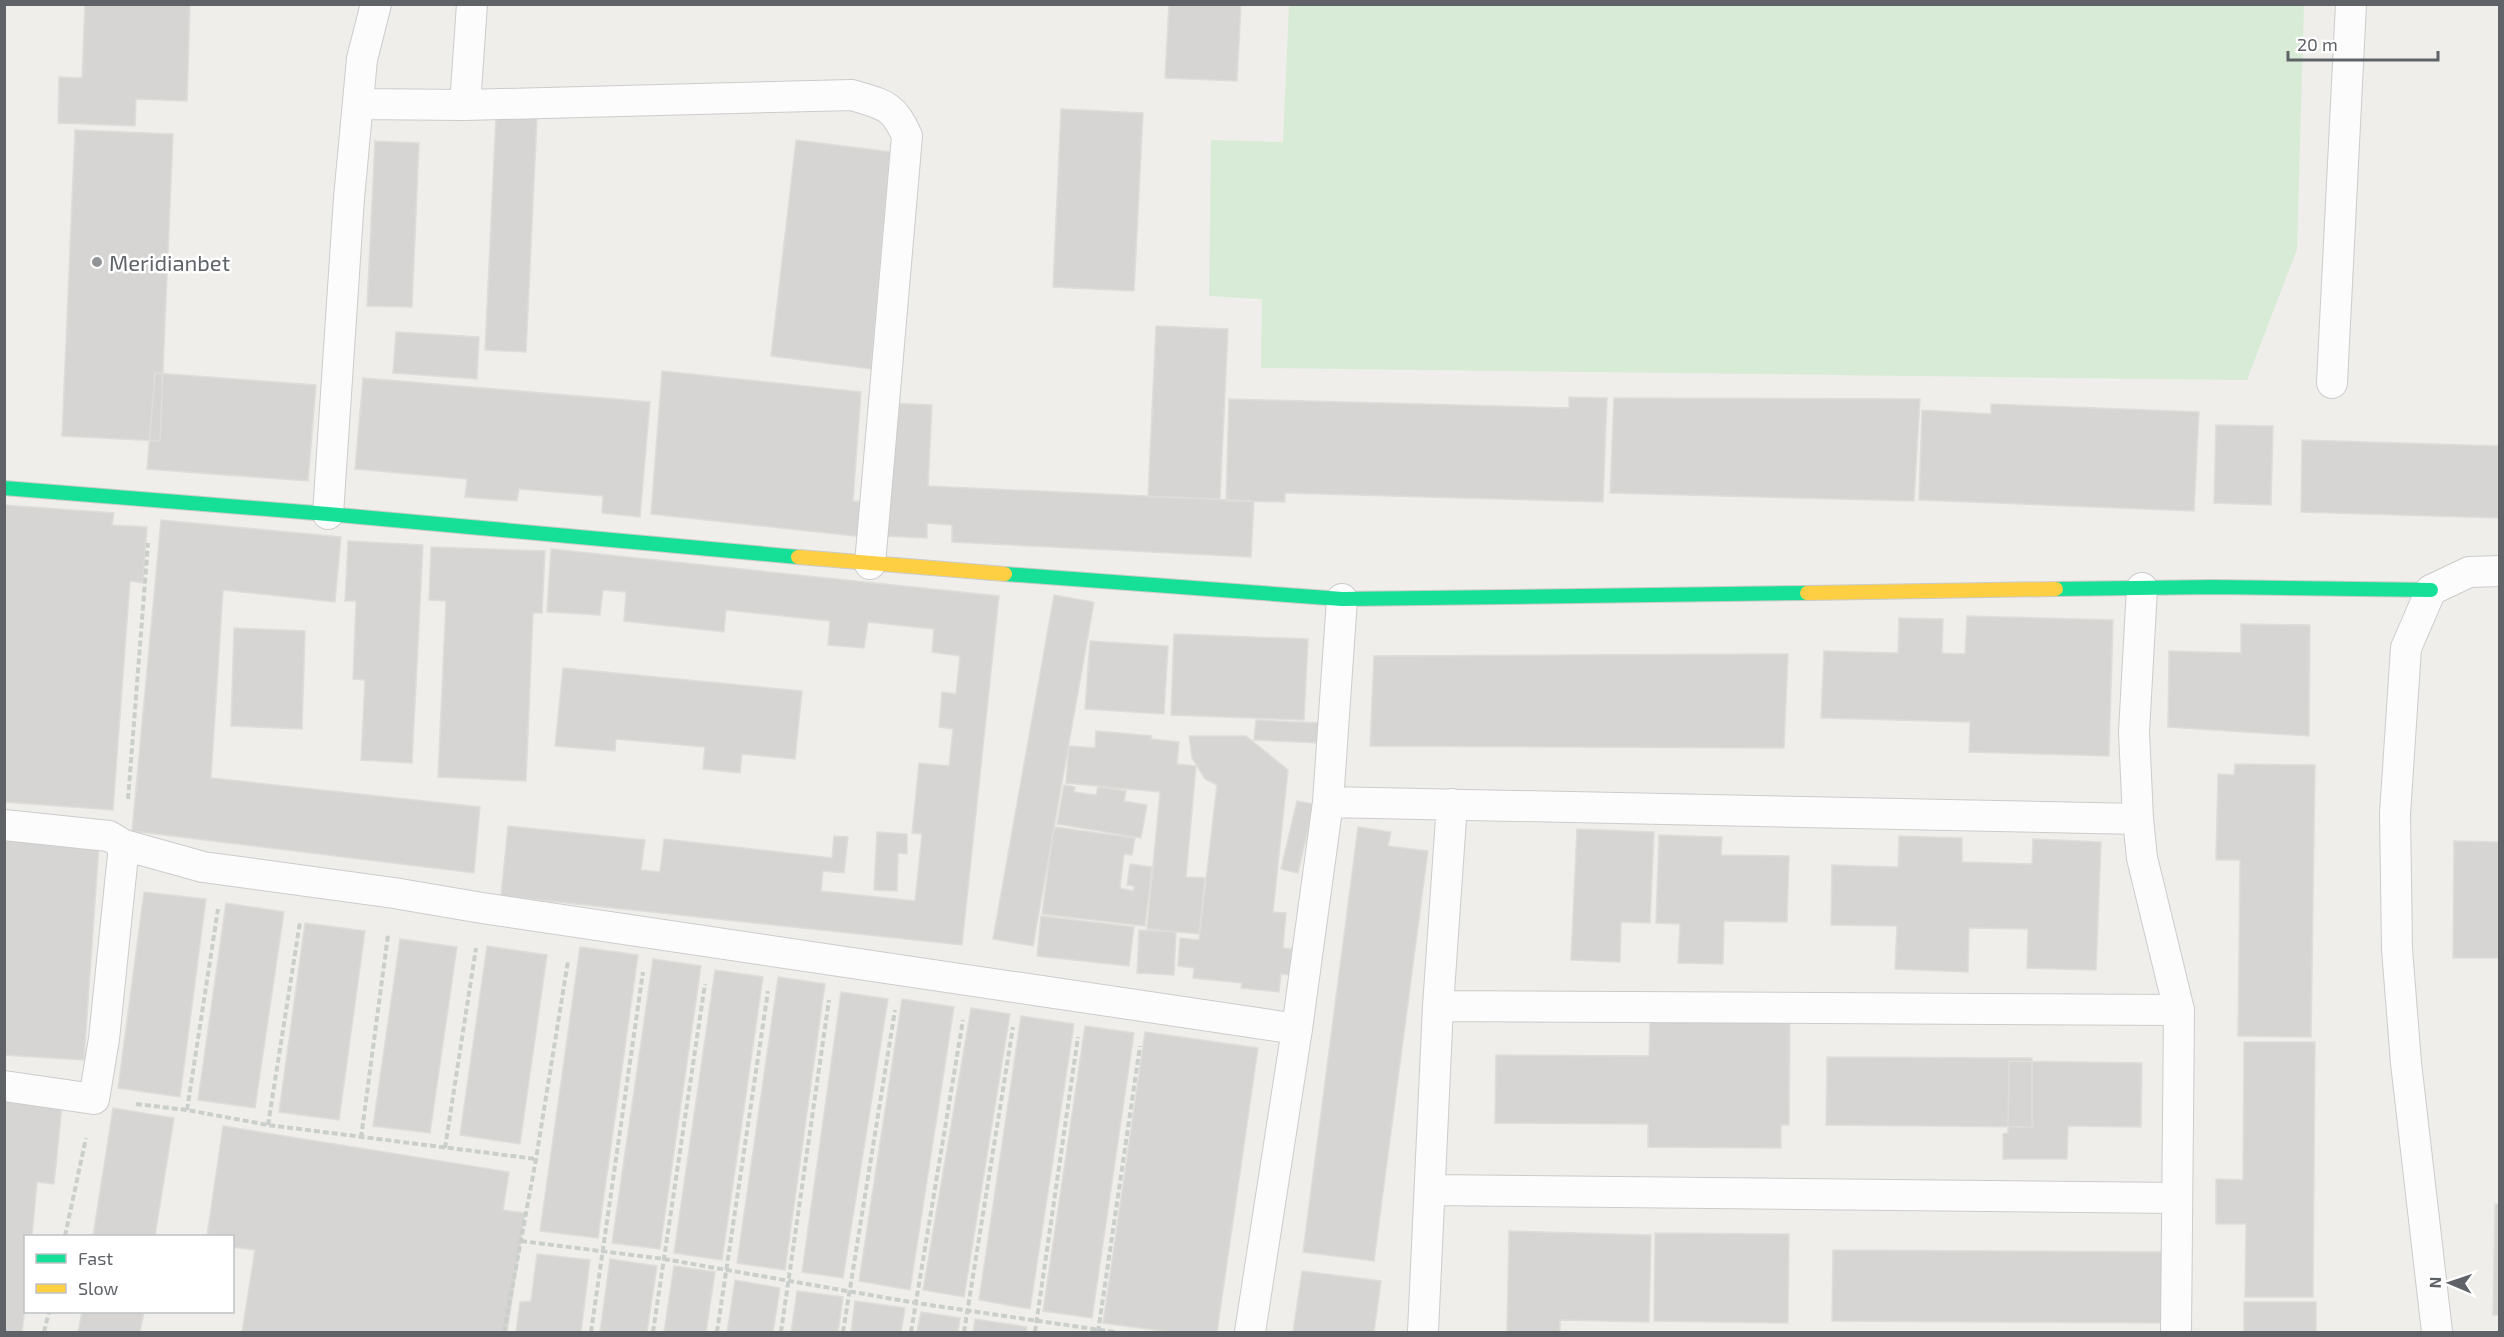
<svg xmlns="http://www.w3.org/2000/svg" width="2504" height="1337" font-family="'Exo 2',sans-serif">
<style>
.green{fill:#d8ebd6}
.building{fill:#d6d5d3;stroke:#deddd9;stroke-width:1.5}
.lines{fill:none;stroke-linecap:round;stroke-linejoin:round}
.lane-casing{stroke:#cbcccc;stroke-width:32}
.fast-casing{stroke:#cacacb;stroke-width:16}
.slow-casing{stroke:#cacacb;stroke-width:16}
.path{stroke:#cacfcc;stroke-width:4;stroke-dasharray:6 3;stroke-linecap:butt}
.lane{stroke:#fdfcfc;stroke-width:30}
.fast{stroke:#16e098;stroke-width:14}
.slow{stroke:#ffcf43;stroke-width:14}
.poi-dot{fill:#919496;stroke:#fff;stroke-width:2}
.labels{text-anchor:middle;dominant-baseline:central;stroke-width:5;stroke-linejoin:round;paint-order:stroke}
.poi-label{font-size:22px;fill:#5f6368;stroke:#fff;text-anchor:start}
</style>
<rect width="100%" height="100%" fill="#efeeea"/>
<path class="green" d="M1289,5h1015l-7,244 -50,131 -986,-12 1,-69 -53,-3 2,-156 72,2z"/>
<path class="building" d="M85,4h105l-3,97 -51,-2 -1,27 -77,-3 1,-46 23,1z
M1169,4h72l-4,77 -72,-3z
M1061,109l82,4 -9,178 -81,-4z
M496,116l41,2 -11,234 -41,-2z
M75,130l98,4 -13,307 -98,-5z
M796,140l94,12 -19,217 -100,-13z
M375,141l44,2 -7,164 -45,-1z
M1156,326l72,3 -8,170 -72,-2z
M396,332l83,5 -2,42 -84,-6z
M662,371l199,21 -8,109 13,1 -2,35 -213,-23z
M155,373l161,12 -8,96 -161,-12z
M363,378l287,24 -10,115 -38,-4 1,-17 -84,-7 -2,12 -52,-4 2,-18 -112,-10z
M1569,397l38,1 -4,104 -318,-9v9l-59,-1 3,-102 340,9z
M1614,398l306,1 -6,102 -304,-8z
M890,403l42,2 -4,81 326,15 -3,56 -299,-15v-17l-25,-2v15l-44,-2z
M1991,404l208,8 -5,99 -275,-11 3,-90 69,4z
M2216,425l57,1 -2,79 -57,-2z
M2302,440l198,6v72l-199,-6z
M4,505l110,8 -2,12 35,2 -4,56 -13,-2 -17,229 -109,-8z
M161,520l180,17 -6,65 -112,-12 -12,188 269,29 -6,66 -342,-42z
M348,541l75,4 -11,218 -51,-3 4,-80 -12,-1 3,-78h-11z
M431,547l114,4 -3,62h-9l-7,168 -88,-4 8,-176 -17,-1z
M551,549l448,47 -37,349 -461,-49 7,-70 137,14 -4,30 19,2 4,-33 168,19 2,-22 14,1 -4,36 -21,-2 -2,20 94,10 7,-67 -10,-1 7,-70 30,3 4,-37 -14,-2 3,-35 14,2 4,-38 -28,-4 2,-23 -66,-7 -4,26 -36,-3 2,-24 -104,-11 -2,22 -100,-11 2,-29 -23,-2 -3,25 -53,-3z
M1054,595l40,7 -61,344 -40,-7z
M1967,616l146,4 -4,136 -140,-4 1,-30 -149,-4 3,-67 74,2 1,-35 44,1 -1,34 23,1z
M2241,624l69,1 -1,111 -141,-9 1,-76 72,2z
M234,628l71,3 -3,98 -71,-3z
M1174,634l134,5 -4,81 -133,-5z
M1090,641l78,5 -4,68 -79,-5z
M1788,654l-4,94 -414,-2 4,-90z
M563,668l239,23 -7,68 -53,-5 -2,19 -37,-4 2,-22 -89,-8 -1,12 -60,-5z
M1256,720l64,3v20l-66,-3z
M1096,731l56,5 -1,3 28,3 -2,22 19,2 -10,111 19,1 -6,56 -52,-5 13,-137 -94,-9 3,-37 26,2z
M1189,736h57l42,34 -15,142 13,1 -3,35 9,1 -3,26 -8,-1 -2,18 -38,-4 1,-5 -49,-5 1,-10 -16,-2 2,-28 19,2 18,-155 -12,-6 -13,-21z
M2235,764l80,1 -4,272 -73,-1 2,-176h-24l2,-86 16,1z
M1064,785l11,2 -1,5 22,3 2,-8 28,4 -2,10 23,4 -6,33 -84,-14z
M1297,801l17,3 -16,69 -17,-4z
M1054,827l81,11 -3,17 -8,-1 -4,34 14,3v-5l-7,-1 3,-21 22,3 -7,59 -103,-12z
M1358,827l33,5 -3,14 40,5 -54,410 -71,-9z
M1577,829l77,3 -4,91 -29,-1 -1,40 -49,-2z
M8,831l91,14 -15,215 -80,-5v-214h3z
M877,832l30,2v20l-9,-1 -1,38 -23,-1z
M1659,835l63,2 -1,18 68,1 -2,66 -63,-1 -1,43 -45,-1 2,-39 -24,-1z
M1899,836l63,2v24l70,2 1,-25 68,3 -5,128 -69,-2 1,-39 -59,-1 -1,44 -73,-3 2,-43 -66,-1 1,-60 66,2z
M2454,841l46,1v116h-47z
M144,892l62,7 -26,198 -62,-9z
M226,903l58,9 -29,196 -57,-8z
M1041,916l93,11 -5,39 -92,-10z
M305,923l60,8 -26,189 -60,-8z
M1139,930l37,2 -2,43 -37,-2z
M400,939l57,8 -27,186 -57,-7z
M487,946l60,9 -27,189 -60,-9z
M580,947l58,8 -40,283 -58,-7z
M653,959l48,7 -41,283 -48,-6z
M715,970l48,7 -41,283 -48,-7z
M778,977l47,7 -40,286 -48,-7z
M841,992l47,7 -45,279 -41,-6z
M902,999l52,8 -44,283 -51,-9z
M971,1008l39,6 -46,283 -41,-7z
M1021,1016l53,8 -44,285 -51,-9z
M1650,1016l140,1 -1,108h-8v23l-133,-1v-23l-153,-1 1,-68 153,1z
M1085,1026l49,7 -42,285 -49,-7z
M1145,1032l113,16 -41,284h-47l-67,-9z
M2244,1042h71l-2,255h-68l1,-73h-30v-45l27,1z
M1827,1057l205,1v69l-206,-2z
M2009,1061l133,2 -1,64 -73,-1 -1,33h-64v-25l5,-1z
M4,1100l58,6 -8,78 -17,-2 -5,54h-6v63l-4,33h-18z
M113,1108l61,10 -19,118h-62z
M223,1126l286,46 -6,38 22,3 -18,119h-265l13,-82 -23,-3v-11h-25z
M2495,1204h5v111h-7z
M1509,1231l142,4 -2,87 -89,-2v12h-53z
M1655,1233l134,1 -1,89 -134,-2z
M1833,1250l335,2 -1,71 -335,-2z
M537,1254l53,6 -9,72h-65l4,-30 11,-1z
M610,1259l47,7 -10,66h-47z
M674,1266l41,6 -9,60h-42z
M1302,1271l79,10 -7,51h-81z
M735,1280l45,8 -7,44h-46z
M797,1291l46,6 -5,35h-47z
M855,1301l50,7 -4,24h-50z
M2244,1302h72v30h-72z
M82,1312h62l-4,20h-62z
M921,1312l39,6 -2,14h-41z
M975,1319l52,8 -1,5h-53z"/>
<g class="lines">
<defs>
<path id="lane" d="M359,104l106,1 387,-10c32,10 41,9 55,41l-37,428
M465,105l7,-101
M2332,383l19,-379
M328,514l21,-316 13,-139 14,-55
M2142,588l-8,144 4,87 4,39 37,152 -3,322
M1328,802l810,17
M4,825l105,11 15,9
M1438,1006l741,4
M4,1086l90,13 10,-60 20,-194 79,22 191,26 88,15 815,121
M1430,1190l746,8
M1250,1332l47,-303 31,-227 14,-203
M1423,1332l15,-326 14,-202
M2437,1332l-31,-269 -9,-114 -2,-135 11,-166 25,-58 38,-18 31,-1"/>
<path id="fast" d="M4,488l324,26 470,43
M1005,574l337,25 465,-6
M2056,589l158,-2 217,3"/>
<path id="slow" d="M798,557l207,17
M1807,593l249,-4"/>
</defs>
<use href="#lane" class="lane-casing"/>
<use href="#fast" class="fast-casing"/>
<use href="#slow" class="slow-casing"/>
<path class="path" d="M128,799l20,-256
M136,1104l51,6 81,15 268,34
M187,1110l31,-201
M268,1125l32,-203
M361,1138l27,-203
M445,1148l31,-200
M65,1236l21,-98
M521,1241l143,18 252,44 198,29
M44,1332l5,-20
M504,1332l32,-173 32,-198
M591,1332l52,-360
M653,1332l52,-348
M717,1332l51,-341
M781,1332l48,-332
M843,1332l52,-322
M911,1332l52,-312
M964,1332l49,-305
M1035,1332l43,-295
M1098,1332l42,-286"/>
<use href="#lane" class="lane"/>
<use href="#fast" class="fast"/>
<use href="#slow" class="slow"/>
</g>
<circle class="poi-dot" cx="97" cy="262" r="6"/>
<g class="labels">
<g class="poi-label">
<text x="109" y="262">Meridianbet</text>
</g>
</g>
<rect width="2504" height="1337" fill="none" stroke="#5f6368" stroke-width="12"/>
<rect x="24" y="1235" width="210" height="78" fill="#ffffff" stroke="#bfc1c3" stroke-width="1.5"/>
<rect x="36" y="1254" width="30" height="9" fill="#16e098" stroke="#bfc1c3" stroke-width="1.5"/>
<text x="78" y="1265" font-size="18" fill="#5f6368">Fast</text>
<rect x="36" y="1284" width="30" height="9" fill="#ffcf43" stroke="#bfc1c3" stroke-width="1.5"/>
<text x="78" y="1295" font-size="18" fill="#5f6368">Slow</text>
<g transform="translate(2450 1283) rotate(272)" stroke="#ffffff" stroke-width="4.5" paint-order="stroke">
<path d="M0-4.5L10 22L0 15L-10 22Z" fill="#5f6368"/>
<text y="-9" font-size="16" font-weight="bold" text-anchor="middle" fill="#5f6368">N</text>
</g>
<path d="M2288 51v9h150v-9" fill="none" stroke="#5f6368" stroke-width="3"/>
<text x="2297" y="51" font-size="18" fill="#5f6368" stroke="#ffffff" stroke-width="4.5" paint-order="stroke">20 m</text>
</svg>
